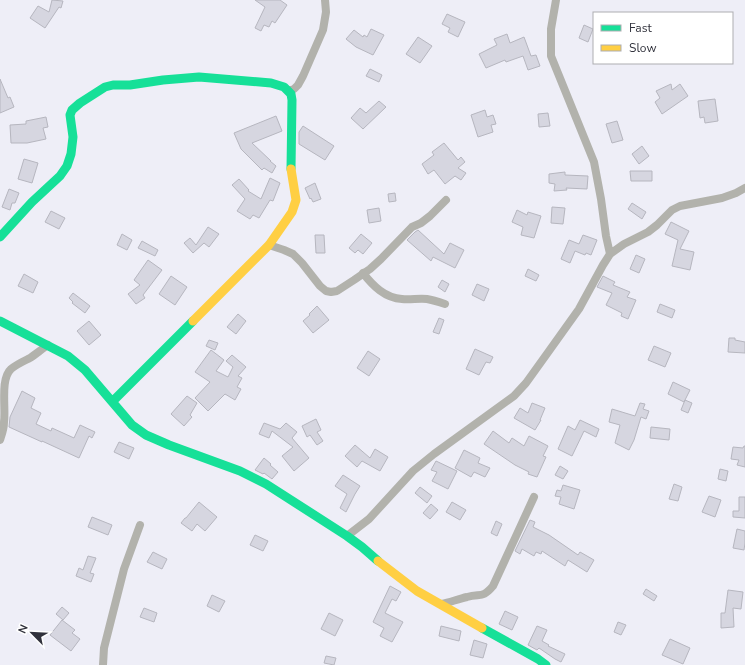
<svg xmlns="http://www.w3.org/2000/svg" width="745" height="665" font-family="'Nunito Sans',sans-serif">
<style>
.building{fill:#d6d6e0;stroke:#b6b6bf}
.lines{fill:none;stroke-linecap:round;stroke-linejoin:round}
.street{stroke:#b2b2ac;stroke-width:8}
.fast{stroke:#16e098;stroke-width:9}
.slow{stroke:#ffcf43;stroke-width:9}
</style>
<rect width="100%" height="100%" fill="#eeeef7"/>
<path class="building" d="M52,0l11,1 -2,7 -2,-1 -14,21 -15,-10 8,-12 11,6z
M255,0h25l7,5 -12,18 -3,-2 -3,6 -5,-2 -3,6 -6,-3 10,-21z
M447,14l18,8 -7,15 -10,-5 2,-4 -8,-4z
M584,25l9,4 -5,13 -9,-4z
M371,29l13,6 -11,20 -17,-8 -10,-8 8,-9 9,7 1,-2 3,2z
M507,34l3,9 14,-6 7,19 5,-1 4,11 -12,4 -5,-14 -17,6 -1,-2 -19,8 -7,-14 18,-9 -3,-6z
M418,37l14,9 -12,17 -14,-9z
M370,69l12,6 -3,7 -13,-6z
M0,79l8,19 2,-1 4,10 -14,6z
M671,84l1,6 8,-6 8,12 -26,18 -7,-12 5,-4 -4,-7z
M715,99l3,22 -13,2 -1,-6 -4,1 -2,-17z
M379,101l7,6 -23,22 -12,-11 9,-10 6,5z
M485,110l2,7 6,-2 3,9 -5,1 2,7 -15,5 -7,-22z
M548,113l2,13 -11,1 -1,-13z
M276,116l6,15 -30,12 19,18h-1l6,5 -4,7 -8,-5 -2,2 -21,-21 -7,-16z
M46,117l2,10 -5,1 3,11 -19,4h-16l-1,-18 16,-1v-3z
M617,121l6,19 -11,3 -6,-19z
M303,126l31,20 -9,14 -26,-16v-12z
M444,143l14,17 3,-3 4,5 -7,6 8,5 -5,7 -6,-4 -10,8 -11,-14 -6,4 -6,-10 12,-9 -2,-3z
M642,146l7,10 -10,8 -7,-10z
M24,159l14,4 -6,20 -14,-4z
M630,171h22v10h-21z
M565,172v3l23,1 -1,13 -21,-1 1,2 -13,1 1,-7 -6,-1v-9z
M270,178l10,5 -7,18 -3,-1 -11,18 -6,-3 -3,4 -13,-8 8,-12 -13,-14 7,-6 10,11 -1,1 13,8z
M315,183l6,16 -8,3 -2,-4 -1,1 -5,-11z
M9,189l10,4 -4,10h-3l-2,7 -8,-3z
M395,193l1,8 -7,1 -1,-8z
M632,203l14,9 -4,7 -14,-10z
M552,207l13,1 -2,16 -12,-1z
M379,208l2,13 -12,2 -2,-13z
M517,210l10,5 1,-3 13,4 -7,22 -13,-3 2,-8 -11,-5z
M51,211l14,7 -6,11 -14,-7z
M671,222l18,9 -9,18 14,3 -4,18 -18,-4 6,-26 -13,-6z
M208,227l11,7 -10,13 -5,-4 -11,10 -9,-10 6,-5 6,7z
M418,230l26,24 6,-11 14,7 -9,18 -22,-11 -2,4 -24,-21 8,-8z
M122,234l10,6 -5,10 -10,-5z
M361,234l11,9 -9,11 -5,-4 -3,3 -6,-5z
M315,235h9l1,18h-9z
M583,235l14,5 -6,15 -5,-2 -1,2 -10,-4 -5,12 -9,-4 8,-19 10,4z
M142,241l16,9 -3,6 -17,-8z
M636,255l9,4 -6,14 -9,-4z
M148,260l14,10 -19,25 2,3 -9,6 -8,-10 12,-9 -6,-5z
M528,269l11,6 -3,6 -11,-5z
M24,274l14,8 -5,11 -15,-7z
M171,276l16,11 -12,18 -16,-11z
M603,276l12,6 -2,3 17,7 -3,5 9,3 -8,19 -7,-3 1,-3 -16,-8 6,-12 -15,-6z
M442,280l7,4 -4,8 -7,-5z
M477,284l12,5 -5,12 -12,-6z
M73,293l17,13 -5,7 -13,-10 1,-1 -4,-4z
M660,304l15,6 -3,8 -15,-6z
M317,306l12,14 -16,13 -10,-12 7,-6 -1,-1z
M238,314l8,7 -10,13 -9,-7z
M439,318l5,2 -5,14 -6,-2z
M89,321l12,14 -12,10 -12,-14z
M729,338h6v2l10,2v11l-17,-1z
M209,340l9,3 -3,7 -9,-4z
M654,346l17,7 -6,14 -17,-7z
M475,349l18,8 -3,6 -4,-1 -7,13 -13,-6z
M211,350l13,10 -8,11 12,6 5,-10 -7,-6 6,-6 14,12 -8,9 4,2 -5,9 4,2 -6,11 -10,-6 -17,17 -13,-13 15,-16 -15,-10z
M368,351l12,8 -11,17 -12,-8z
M673,382l17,8 -6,12 -16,-8z
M22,391l13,7 -4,10 10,5 -5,11 15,7 1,-3 22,10 6,-13 15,7 -3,6 -3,-2 -10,22 -37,-17v1l-33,-15 1,-10z
M187,396l10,7 -7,12 2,2 -8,9 -13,-12z
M685,400l7,3 -4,10 -7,-3z
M532,403l13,5 -5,12h1l-6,10 -21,-12 6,-10 8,5z
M640,403l5,1 -2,5 6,2 -3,8 -5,-2 -7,23 -5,10 -14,-7 5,-18 -11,-3 3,-13 23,7z
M316,419l5,11 -4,2 6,9 -6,4 -7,-10 -3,2 -5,-11z
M580,420l19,9 -3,8 -12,-6 -12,25 -14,-7 10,-23 7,4z
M264,423l16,6 6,-6 11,9 -5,6 17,20 -15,13 -12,-15 11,-9 -21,-16 -3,7 -10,-4z
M651,427l19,2 -1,11 -19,-2z
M493,431l16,12 3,-5 12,8 5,-10 19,10 -5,10 3,1 -9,20 -9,-3 1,-2 -14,-7 -31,-21z
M119,442l15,6 -5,11 -15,-7z
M355,445l15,13 5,-9 13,8 -8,14 -18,-10 -5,6 -12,-11z
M744,446h1v21l-8,-2 2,-5 -8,-1 2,-12 10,1z
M464,450l16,8 -2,5 12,5 -5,9 -11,-5 -3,5 -16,-9z
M264,458l7,6 -1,1 8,7 -6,7 -8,-6 -1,1 -8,-4z
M436,461l21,10 -9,18 -16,-8 5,-9 -6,-2z
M560,466l8,5 -5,8 -8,-4z
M720,469l8,2 -2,10 -8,-2z
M343,475l17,11 -5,8 -9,18 -6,-4 7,-14 -12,-8z
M674,484l8,3 -4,14 -9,-2z
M563,485l17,5 -6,19 -15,-5 2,-7 -6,-1 2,-6 4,1z
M420,487l12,9 -5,7 -12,-10z
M709,496l12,4 -6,17 -13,-5z
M739,497h6v21l-12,-1v-6h6z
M199,502l18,15 -12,14 -8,-7 -5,7 -11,-8 4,-5h1z
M452,502l14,8 -6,10 -14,-8z
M431,504l7,6 -8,9 -7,-6z
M92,517l20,8 -4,10 -20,-8z
M530,520l5,2 -2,5 16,8 29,20 2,-3 14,8 -7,12 -19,-12 -3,6 -23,-15 -1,3 -5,-2 -2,4 -12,-7 -2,5 -5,-3z
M496,521l6,3 -5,12 -6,-3z
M737,529l8,2v12l-1,7 -11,-2z
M255,535l13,6 -5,10 -13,-6z
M153,552l14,7 -5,10 -15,-7z
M88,556l8,2 -6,15 4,1 -3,8 -15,-6 3,-8 4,2z
M390,586l11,6 -5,9 -4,-2 -7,14 18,9 -11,20 -12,-6 4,-8 -11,-6z
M646,589l11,7 -3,5 -11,-7z
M728,590l15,2 -2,17 -8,-1 1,19 -13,1v-15h4z
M212,595l13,6 -6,11 -12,-6z
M62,607l7,6 -6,7 -7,-6z
M144,608l13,5 -3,9 -14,-5z
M505,611l13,6 -6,13 -13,-6z
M329,613l14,7 -8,16 -14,-7z
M62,620l13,10 -3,3 8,6 -9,12 -21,-16z
M618,622l8,3 -5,10 -7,-3z
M441,626l20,5 -2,10 -20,-5z
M537,626l10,4 -5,11 7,4 -1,1 17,8 -4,8 -6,-3 -16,-11 -2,2 -9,-5z
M670,639l20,9 -7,16 -21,-9z
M474,640l13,4 -4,14 -13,-3z
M326,656l10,2 -2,7 -10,-2z"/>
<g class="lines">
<path class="street" d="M556,0l-5,29v27l43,106 7,37 5,37 4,18
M288,91l6,-2 4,-4 5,-9 20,-46 3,-18 -1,-12
M269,245l15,5 9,4 9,9 18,23 6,5 5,1 6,-1 17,-11 16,-11 11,-10 31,-32 9,-4 9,-7 16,-16
M363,273c10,13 22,25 39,26 8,1 17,-1 25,0 6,1 12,3 18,5
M0,440c2,-6 4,-11 4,-18 2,-14 -4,-43 7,-53 6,-5 13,-8 19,-11 6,-4 12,-9 18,-13
M347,536l22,-17 44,-48 21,-17 80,-58 12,-13 23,-32 30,-42 24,-44 7,-11 14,-10 24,-12 9,-7 15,-15 8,-4 42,-8 14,-5 9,-5
M442,604c8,-2 17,-5 25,-7 14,-4 15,2 26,-11l41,-89
M103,665l1,-17 20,-79 16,-44"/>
<path class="fast" d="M0,237l32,-35 28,-26 7,-10 4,-12 2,-17 -3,-22 2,-5 8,-7 25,-16 8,-2h17l33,-5 36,-3 72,6 13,4 7,7 1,6 -1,69
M0,321l68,35 17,14 47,55 14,10 23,10 71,26 26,13 81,52 15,11 16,14
M113,401l80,-80
M482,628l56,31 8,6"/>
<path class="slow" d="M193,321l76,-76 23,-33 4,-12 -5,-31
M378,561l39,30 65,37"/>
</g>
<rect x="593" y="12" width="140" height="52" fill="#ffffff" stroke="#adadb1"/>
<rect x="601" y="25" width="20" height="6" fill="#16e098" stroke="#adadb1"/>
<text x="629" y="32" font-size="12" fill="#31323c">Fast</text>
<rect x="601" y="45" width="20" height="6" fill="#ffcf43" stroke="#adadb1"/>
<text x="629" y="52" font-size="12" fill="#31323c">Slow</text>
<g transform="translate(32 633) rotate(294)" stroke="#ffffff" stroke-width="3" paint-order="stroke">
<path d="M0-3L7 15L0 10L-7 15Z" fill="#31323c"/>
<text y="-6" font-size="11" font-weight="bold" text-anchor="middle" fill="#31323c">N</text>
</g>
</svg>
